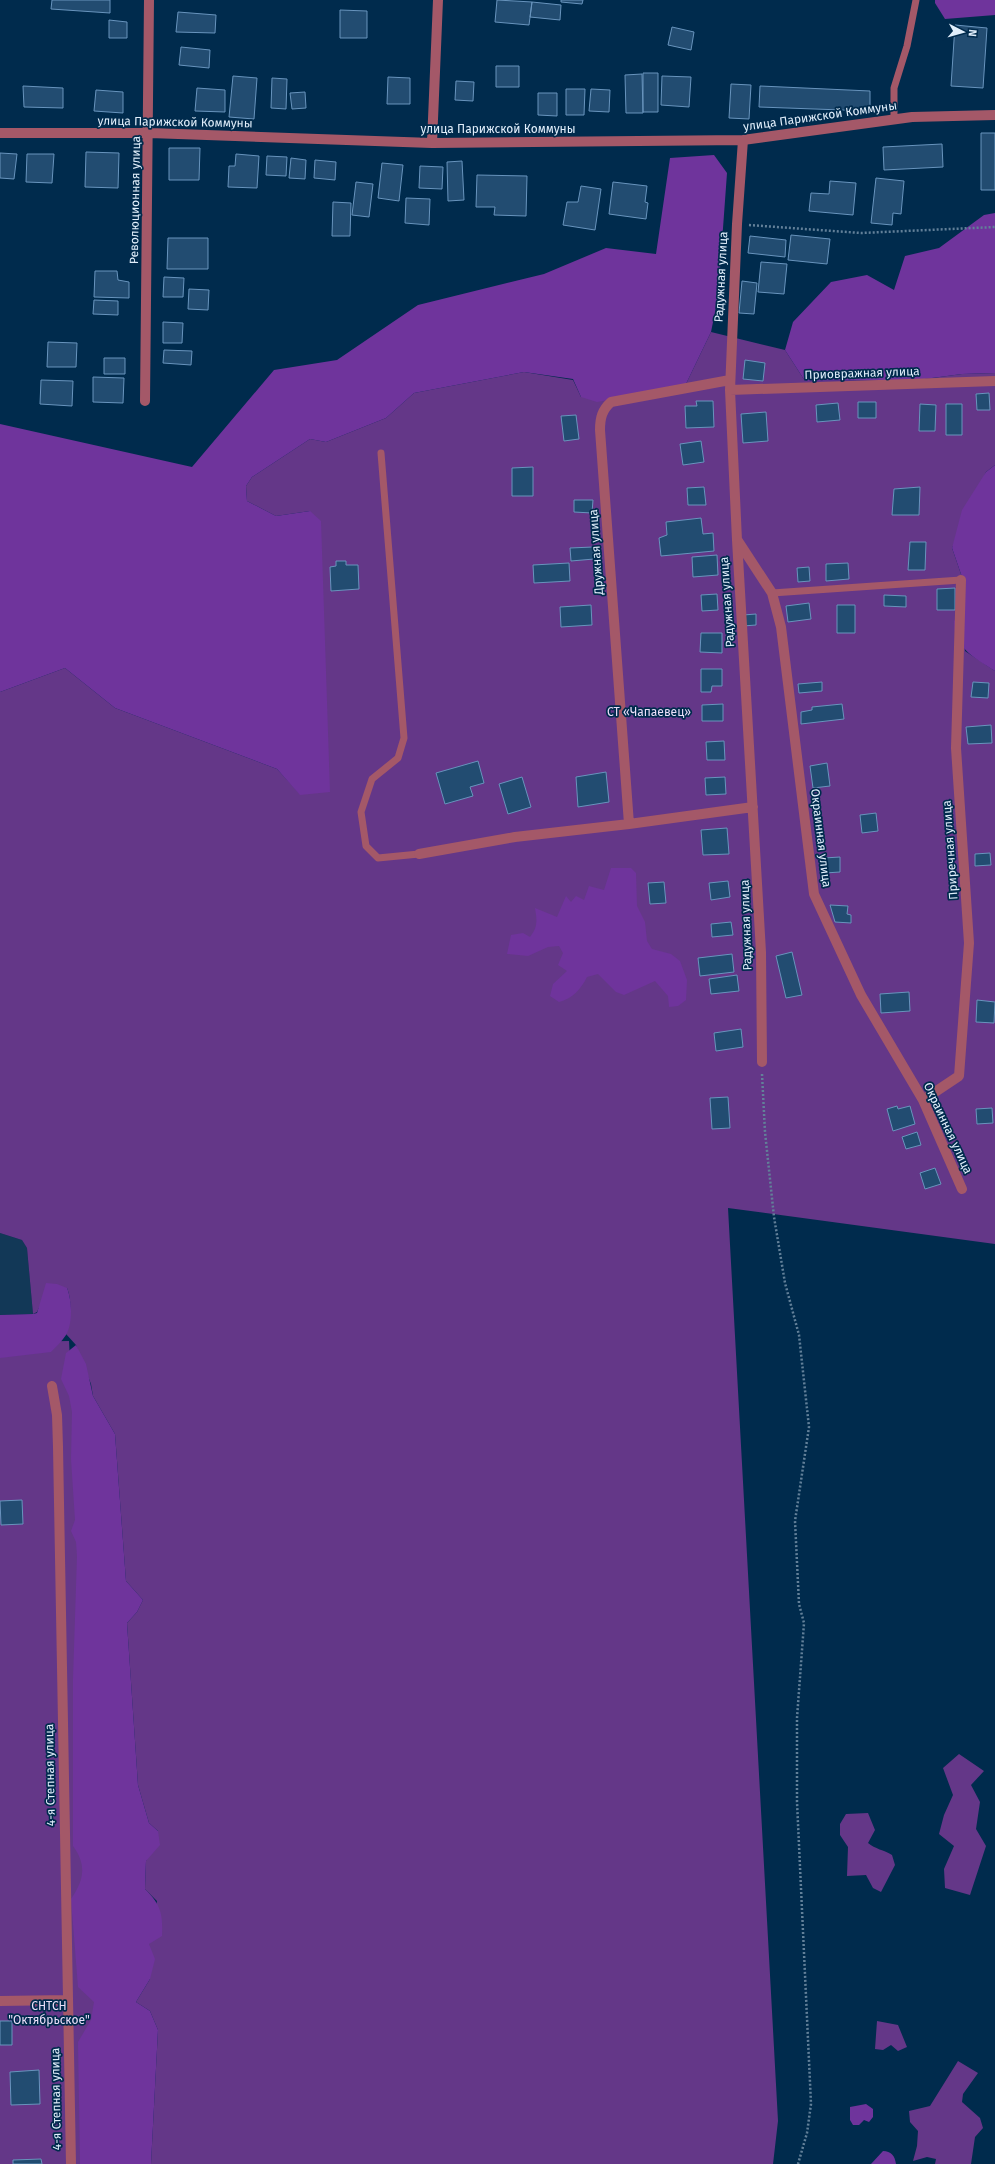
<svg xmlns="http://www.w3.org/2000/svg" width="995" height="2164" font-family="'Fira Sans',sans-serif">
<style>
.built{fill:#123857}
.green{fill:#643788}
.forest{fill:#6f349c}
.building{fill:#224c71;stroke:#6894bd}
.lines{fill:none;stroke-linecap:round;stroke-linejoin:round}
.path{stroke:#628099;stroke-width:2.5;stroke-dasharray:2 2;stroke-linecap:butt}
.service{stroke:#a45868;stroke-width:7}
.minor{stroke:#a45868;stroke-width:10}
.labels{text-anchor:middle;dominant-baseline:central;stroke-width:3.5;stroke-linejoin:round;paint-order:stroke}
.street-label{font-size:12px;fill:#e1effc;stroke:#002b4d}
.park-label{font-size:12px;fill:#ebdef9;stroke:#002b4d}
</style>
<rect width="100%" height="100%" fill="#002b4d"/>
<path class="built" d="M0,1233l22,7 5,8 6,66 -33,1z"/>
<path class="green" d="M711,332l74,18 20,31 112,-1 45,-6 33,-1v92l-9,7 -34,76 10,29 3,74 30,20v573l-267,-36 50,913 -5,43h-622l7,-134 -8,-19 -14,-9 14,-23 -1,-35 8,-43 -12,-12 1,-28 12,-30 -9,-8 -11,-38 -11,-162 10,-11 6,-12 -17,-19 -11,-147 -22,-38 -2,-12 -15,-39 -10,-11c4,-16 7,-31 1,-46l-26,15 -4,9 -4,2 -6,-66 -5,-8 -22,-7v-541l65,-24 50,40 162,61 23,25 10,-283 -34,5 -29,-15 -1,-15 6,-9 58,-38 16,3 60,-24 28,-25 110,-21 49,8 8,17 104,-11z
M69,1341l30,609v214h-99v-822z
M959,1754l25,17 -13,14 9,17 -4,27 10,17 -16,49 -25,-7 -1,-19 10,-23 -15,-12 5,-19 9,-20 -10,-27z
M868,1813l7,17 -7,13c7,6 16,7 24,12l3,10 -14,27 -8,-4 -7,-13 -19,1 1,-29 -8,-12v-11l6,-10z
M877,2021l21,4 9,22 -9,4 -7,-6 -8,5 -8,-1z
M958,2061l20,12 -15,21 -1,8 18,16 3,10 -8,9 -4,27h-36l1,-5 -9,-2 -14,4 4,-15 1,-15 -8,-9 -1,-11 21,-5z"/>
<path class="forest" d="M935,0h60v15l-50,4 -10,-16z
M714,155l13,18 -9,124 -7,35 -26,54 -88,16 -16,-5 -8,-18 -49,-7 -110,21 -28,25 -60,24 -16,-3 -58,38 -6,9 1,15 29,15 34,-5 11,10 9,271 -30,3 -23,-26 -162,-61 -50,-40 -65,24v-268l192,43 82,-97 63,-10 81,-55 126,-31 62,-26 50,6 14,-96z
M995,213v160l-33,1 -45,6 -112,1 -20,-31 8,-28 38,-40 36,-7 27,15 11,-34 34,-8 45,-33z
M995,465v206c-20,-13 -42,-24 -41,-50l7,-7 1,-37 -10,-29 10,-38 24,-38z
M611,868h20l5,5 1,33 8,16 2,19 5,8 19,5 9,7 7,19 -1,20 -8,6 -9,1 -1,-11 -13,-15 -31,14 -8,-3 -18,-18 -11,3c-6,12 -15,22 -28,25l-9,-6 3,-12 14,-13 -9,-6 5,-12 -4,-7 -11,1 -20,9 -21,-2 4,-19 12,-2 7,4c8,-10 7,-17 5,-29l22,9 9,-21 5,6 5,-6 8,4 5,-14 15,4z
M46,1283l11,1 10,4c5,12 6,35 -1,47 -4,6 -10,12 -15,17l-51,6v-43l33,-1 4,-1z
M76,1345l10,19 7,32 22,38 11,147 17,19 -6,12 -10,11 11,162 11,38 9,8 2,14 -14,16 -1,28c16,16 18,25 17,47l-13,8 6,15 -5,20 -14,23 14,9 8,19 -7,134h-71l-2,-122 13,-22 3,-18 -16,-15 -7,-88c13,-19 16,-34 2,-53v-167l4,-123 -1,-14 -5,-11 4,-11 -4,-61 1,-47 -3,-16 -8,-17 5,-26z
M866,2104l7,5v8l-4,5 -5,-2 -5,5h-6l-3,-5v-13z
M883,2151c8,0 12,5 13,13h-25z"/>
<path class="building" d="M52,0h58v13l-59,-4z
M497,0l35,2 -3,23 -34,-3z
M561,0h22l-1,4 -21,-2z
M532,2l29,3 -1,15 -30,-3z
M340,10l27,1v27h-27z
M178,12l38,3 -1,18 -39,-1z
M109,20l18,2v16h-18z
M955,25l32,3 -4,60 -32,-2z
M672,27l22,5 -3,18 -23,-5z
M181,47l29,3 -1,18 -30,-3z
M496,66h23v21h-23z
M643,73h15v39h-15z
M642,74l1,39h-17l-1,-38z
M233,76l24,2 -3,41 -25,-2z
M662,76l29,1 -2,30 -28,-2z
M388,77l22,1v26h-23z
M272,78l15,1 -1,30 -15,-1z
M456,81l18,1 -1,19 -18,-1z
M731,84l20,1 -2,34 -20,-1z
M23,86l40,2v20l-39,-1z
M760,86l110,5v20l-111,-4z
M197,88l28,2v22l-30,-1z
M566,89h19l-1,26h-18z
M591,89l19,1 -1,22 -20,-1z
M96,90l27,2v21l-29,-2z
M305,92l1,16 -14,1 -2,-16z
M538,93h19v23l-19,-1z
M981,133h14v57h-14z
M942,144l1,23 -59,3 -1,-23z
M169,148h31l-1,32h-30z
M86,152l33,1 -1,35 -33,-1z
M0,153l17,1 -3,25 -14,-1z
M27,154h27l-2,29 -26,-1z
M236,154l23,2 -2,32 -29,-1 1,-21h6z
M267,156l20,1 -1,19 -20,-1z
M291,158l15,2 -1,19 -16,-1z
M315,160l21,2 -1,18 -21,-2z
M462,161l2,39 -16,1 -1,-39z
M382,163l21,2 -4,36 -21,-3z
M420,166l23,1 -1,22 -23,-1z
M477,175l50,1 -1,40 -32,-1 1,-8h-19z
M876,178l28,3 -3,33 -8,-1 -1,12 -21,-2z
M830,181l26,2 -3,32 -44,-4 2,-18 18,1z
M356,182l17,2 -4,33 -17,-2z
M613,182l34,4 -2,16 3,1 -2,16 -37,-5z
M581,186l20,3 -6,41 -32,-5 4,-23h11z
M406,198l24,1 -1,26 -24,-2z
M333,202l18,1 -1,33h-18z
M791,235l39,4 -3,25 -39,-4z
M750,236l36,4 -1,17 -37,-4z
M168,238h40v31h-41z
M761,262l26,2 -3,30 -26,-2z
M95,271h22l1,9 11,2v16l-35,-1z
M164,277l20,1 -1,19h-20z
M742,281l15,2 -3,31 -15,-1z
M189,289l20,1 -1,20 -20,-1z
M94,300l24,1v14l-25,-1z
M163,322l20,1 -1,20h-19z
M48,342l29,1 -1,24h-29z
M164,350l28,1 -1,14 -28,-2z
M104,358h21v16h-21z
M745,360l20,3 -2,18 -20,-2z
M93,377l31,1 -1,25 -30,-1z
M41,380l32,1 -1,25 -32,-2z
M989,393l1,17h-13l-1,-16z
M696,401h17l1,26 -28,1 -1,-22h12z
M858,402h18v16h-18z
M838,403l2,17 -23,2 -1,-17z
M920,404l16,1 -1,26h-16z
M946,404h16v31h-16z
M766,412l2,29 -25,2 -2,-29z
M576,415l3,24 -15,2 -3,-25z
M701,441l3,21 -21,3 -3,-21z
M533,467v29h-21v-28z
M704,487l2,18h-18l-1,-17z
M920,487l-1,28h-27l2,-26z
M574,500h19l-1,13 -18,-1z
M701,518l2,16 10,-1 1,18 -53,5 -2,-18 8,-3 -1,-13z
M910,542h16l-1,28h-17z
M593,547l1,12 -23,2 -1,-13z
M717,555l1,20 -25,2 -1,-20z
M336,561h10v4h12l1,24 -28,2 -1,-24 6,-1z
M569,563l1,18 -36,2 -1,-18z
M848,563l1,16 -23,2v-17z
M809,567l1,14 -12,1 -1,-14z
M955,588v22h-18v-21z
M717,594l1,16 -16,1 -1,-16z
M884,595l22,1v11l-22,-1z
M809,603l2,16 -23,3 -2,-16z
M591,605l1,20 -31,2 -1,-20z
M837,605h18v28h-18z
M756,614v11l-13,1v-11z
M701,633h21v20l-22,-1z
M701,669h21v17h-10l-1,6h-10z
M822,682v9l-23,2 -1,-9z
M973,682l16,1 -1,15 -17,-1z
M723,704v17h-21v-16z
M842,704l2,15 -43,5v-12l11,-2v-3z
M991,725l1,18 -24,1 -2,-17z
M724,741l1,19h-18l-1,-18z
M478,761l6,22 -14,4 3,9 -28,8 -9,-31z
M827,763l3,23 -17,2 -3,-22z
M606,772l3,30 -31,5 -2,-30z
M522,777l9,30 -23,7 -9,-30z
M725,777l1,17 -20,1 -1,-17z
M876,813l2,18 -16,2 -2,-18z
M727,828l2,26 -26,1 -2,-25z
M990,853l1,12 -16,1v-12z
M840,857v15l-15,1 -1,-15z
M728,881l2,16 -19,3 -2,-17z
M664,882l2,21 -16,1 -2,-21z
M830,905l18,1 -1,8 4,1v8l-16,-1z
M731,922l2,13 -21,2 -1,-13z
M792,952l10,43 -16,3 -10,-42z
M732,954l2,18 -34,4 -2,-18z
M737,975l2,16 -28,3 -2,-15z
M909,992l1,19 -29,2 -1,-19z
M977,1000l18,2 -1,21 -18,-1z
M741,1029l2,18 -27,4 -2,-18z
M728,1097l2,31 -18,1 -2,-31z
M897,1106l1,3 12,-3 5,18 -22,7 -6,-22z
M992,1108l1,15 -16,1 -1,-15z
M917,1132l4,13 -15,4 -4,-12z
M935,1168l6,16 -16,5 -5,-16z
M22,1500l1,24 -22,1 -1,-24z
M0,2021h12v24h-12z
M39,2070l1,34 -29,1 -1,-33z
M41,2159l1,5h-29v-4z"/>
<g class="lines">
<path class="path" d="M749,225l112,8 134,-6
M762,1074l3,58 9,85 11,66 14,52 10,92 -14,94 4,83 5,19 -7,95v84l14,302 -4,29 -9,31"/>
<path class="service" d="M894,119v-31l13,-42 9,-46
M381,453l23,285 -6,20 -26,21 -11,33 5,34 12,12 41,-4
M772,593l189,-13"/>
<path class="minor" d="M0,133h150l282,10 311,-3 169,-23 83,-2
M743,140l-6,84 -7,166 7,150 24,412 1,110
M432,143l6,-143
M730,390l265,-9
M145,401l4,-401
M738,541l34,52 9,34 33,267 47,101 62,105 39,89
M629,824l-29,-394c0,-12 2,-20 11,-28l119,-22
M419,854l96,-17 114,-13 124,-17
M923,1100l36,-24 10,-133 -13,-195 5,-168
M52,1386l5,29 1,32 13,717
M0,2001l67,-1"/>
</g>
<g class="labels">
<g class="street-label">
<text transform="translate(820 116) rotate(-8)">улица Парижской Коммуны</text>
<text transform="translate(175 122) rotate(1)">улица Парижской Коммуны</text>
<text x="498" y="129">улица Парижской Коммуны</text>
<text transform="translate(135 200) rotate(-89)">Революционная улица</text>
<text transform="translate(721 277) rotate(-87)">Радужная улица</text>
<text transform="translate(862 373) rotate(-2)">Приовражная улица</text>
<text transform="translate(596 552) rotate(-94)">Дружная улица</text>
<text transform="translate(727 602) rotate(-94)">Радужная улица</text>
<text transform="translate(821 838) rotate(83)">Окраинная улица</text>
<text transform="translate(950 850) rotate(-94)">Приречная улица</text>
<text transform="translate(746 925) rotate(-92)">Радужная улица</text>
<text transform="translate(948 1128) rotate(65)">Окраинная улица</text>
<text transform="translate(50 1775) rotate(-91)">4-я Степная улица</text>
<text transform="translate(56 2099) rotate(-91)">4-я Степная улица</text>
</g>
<g class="park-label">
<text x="649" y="712">СТ «Чапаевец»</text>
<text x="49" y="2006">СНТСН<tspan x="49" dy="14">"Октябрьское"</tspan></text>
</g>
</g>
<g transform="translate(963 32) rotate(96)" stroke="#002b4d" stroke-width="3" paint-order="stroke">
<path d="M0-3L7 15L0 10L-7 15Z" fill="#e1effc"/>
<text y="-6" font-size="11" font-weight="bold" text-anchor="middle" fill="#e1effc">N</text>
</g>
</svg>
